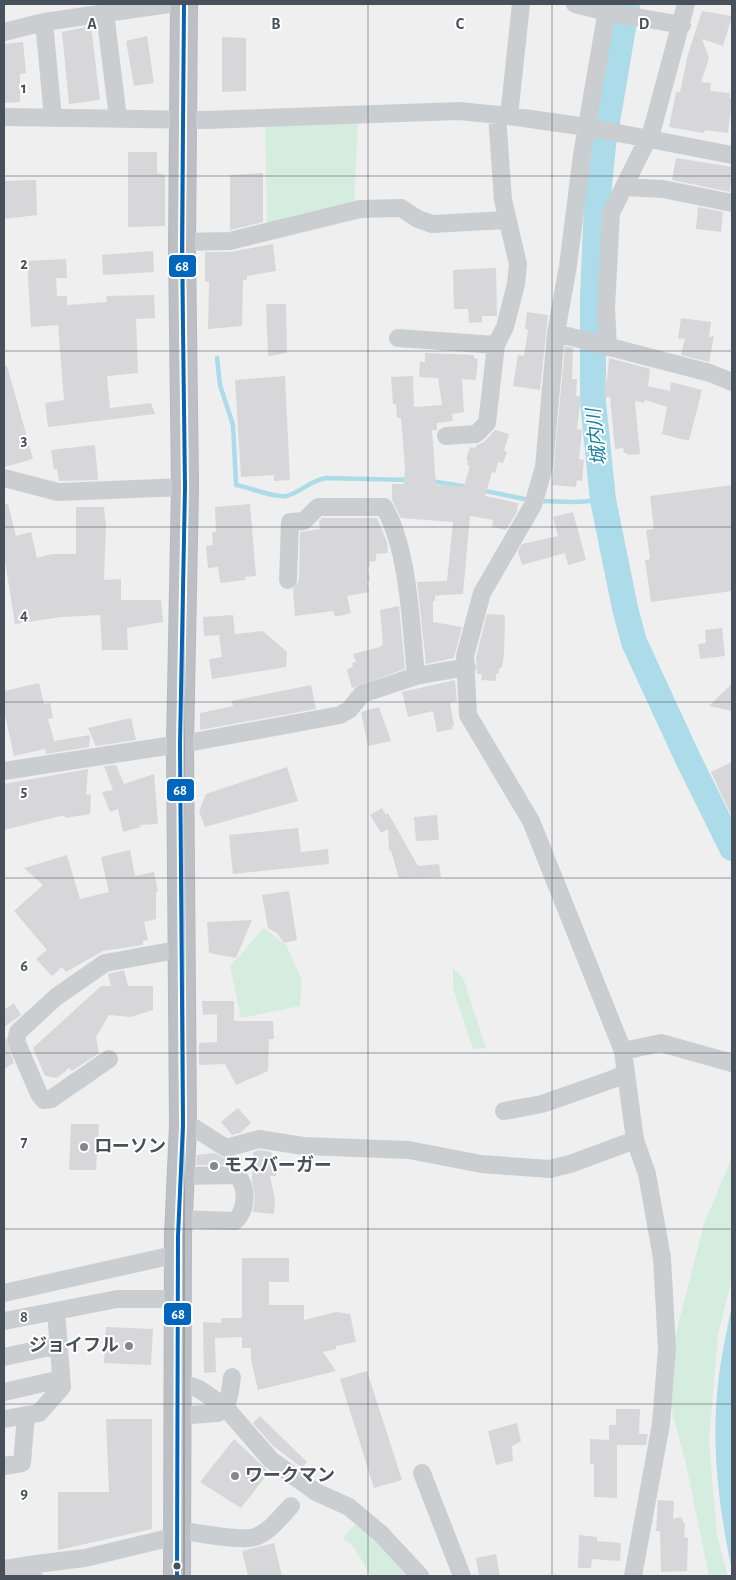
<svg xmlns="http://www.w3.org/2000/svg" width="736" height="1580" font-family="'Alegreya Sans','Noto Sans JP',sans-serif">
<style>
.green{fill:#d5eddf}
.water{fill:#acdbe9}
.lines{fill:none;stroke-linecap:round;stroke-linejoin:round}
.stream{stroke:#acdbe9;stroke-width:4.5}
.river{stroke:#acdbe9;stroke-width:26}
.building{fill:#d7d7d9}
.highway-casing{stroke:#b5b9be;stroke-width:28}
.minor{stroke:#cbced0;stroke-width:18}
.highway{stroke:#bcc0c5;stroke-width:26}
.bus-1-casing{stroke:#fff;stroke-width:8}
.bus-1{stroke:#0065bd;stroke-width:4}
.grid{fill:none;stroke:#48515b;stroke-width:1;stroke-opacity:0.55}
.poi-dot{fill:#83888f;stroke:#fff;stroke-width:2}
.bus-dot{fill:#48515b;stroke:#fff;stroke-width:2}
.labels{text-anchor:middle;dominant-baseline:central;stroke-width:4;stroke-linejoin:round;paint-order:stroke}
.poi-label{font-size:18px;font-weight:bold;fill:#48515b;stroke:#fff;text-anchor:start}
.water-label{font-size:19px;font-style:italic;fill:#1580a0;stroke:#fff}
.grid-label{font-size:16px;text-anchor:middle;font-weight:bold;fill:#48515b;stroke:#fff;stroke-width:4;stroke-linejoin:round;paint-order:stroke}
.line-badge{stroke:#fff;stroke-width:2}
.badge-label{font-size:14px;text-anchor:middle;font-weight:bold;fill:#fff}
</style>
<rect width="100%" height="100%" fill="#f0efef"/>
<path class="green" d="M358,121l-4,84 -87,20 -2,-100z
M264,928l22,17 16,35 -2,26 -59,12 -11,-52z
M453,968l11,12 22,68 -13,1 -20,-61z
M732,1157v121l-14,57 -9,106 8,94 11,41h-19l-23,-112 -19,-71 6,-48 31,-121z
M355,1524l16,12 37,40h-37l-19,-31 -9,-6z"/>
<path class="water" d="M732,1304v-1v268c-13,-62 -21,-125 -14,-187 3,-27 9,-54 14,-80z"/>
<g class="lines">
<path class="stream" d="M217,358l3,27 13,40 3,60c14,2 36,13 50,11 12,-2 23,-15 40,-18l83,2
M431,481l37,6
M481,490l48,10
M539,501l37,1 27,-2"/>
<path class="river" d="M627,4l-24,141 -6,61 -4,89v107l10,98 22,108 9,34 54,117 44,89"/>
</g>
<path class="building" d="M702,11l30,5 -9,30 -21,-7 7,19 -8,24 10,1 -1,8 20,2 -1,5h3l-4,35 -23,-3 -1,3 -35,-6 7,-35h4l8,-38z
M91,26l9,74 -31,4 -7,-72z
M147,36l7,47 -20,3 -8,-45z
M222,37l24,1v53l-24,1z
M23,42l3,31 -6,1v28l-16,1v-59z
M128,152h29v21l8,2v51l-37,1z
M676,158l56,9 -2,25 -58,-12z
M263,173v49l-33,8v-55z
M36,180l1,35 -33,4v-38z
M698,207l25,5 -2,20 -25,-3z
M273,244l3,27 -29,5v4h-4l-1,46 -34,3 1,-47h-4v-30h25z
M153,251l1,21 -51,3 -1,-20z
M66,259l1,19h-11l1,18h10v9l40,-3 -1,-6 48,-1 1,23 -19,1 2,54 -31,3 3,32 41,-5 4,11 -107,13 -3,-24 19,-3 -6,-75 -27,2 -4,-66z
M496,268l1,48h-15v6l-13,1 -1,-14h-14l-1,-39z
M266,304h20l1,49 -19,3z
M527,312l21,3 -8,75 -27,-4 5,-31 6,1 4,-26 -3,-1z
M681,318l30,4 -2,15 5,-1 -5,26 -28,-7 4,-17 -7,1z
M565,346l8,2 -1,31h5l-1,17h5l-4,33 5,1 -3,29 5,1 -2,21 -5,-1 -1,7 -24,-2z
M425,353l49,2v3l4,1 -2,21 -14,-1 2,33 -12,2 1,7 -16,2v7h-5l4,55 28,1 6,-20 -3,-1 1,-4 -2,-1 4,-13 5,1 2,-3 7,-3 11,-12 14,4 -5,17 3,1 -4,11 -5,-1 -3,11 -3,-1 -7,24 33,7 -1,9 -11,18 -14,-3 1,-7 -23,-4 -7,78 -21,1 -7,1v5h-2v21l29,5 -8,31 -28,6 -9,-82 30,-1 6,-59 -52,-4 -9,-18v-16h12l1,-17 -4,-49h-4l-1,-14h-3l-2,-27 22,-1 1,31 28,-2 -4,-27 -19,-1 1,-15h5z
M609,358l41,11 -2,17 22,5 1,-9 31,8 -13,51 -27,-7 5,-27 -22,-7 -1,3 -9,-2 5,53 -13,1v-2h-3l-1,-5 -8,1 -5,-52h-5l-1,-17h3z
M4,366h3l26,93 -29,8z
M285,376l5,104 -16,1v-6l-33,2 -6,-97z
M95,445l3,35 -39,1 -2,-12h-3l-3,-19z
M732,485v106l-81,11 -6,-42 5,-1 -4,-29 8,-1 -4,-33z
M8,504l8,32 15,-4 6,26 15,-4h24v-47h28l2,19 -2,54 17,-1v21h40l2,22 -36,6 1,22h-26l-2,-35 -39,2 -46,7 -11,-69v-50z
M250,504l6,72 -11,1v3l-25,3 -2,-16 -10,1 -2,-22 7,-1 -1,-12 4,-2 -1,-24z
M573,512l13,48 -18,5 -3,-12 -43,12 -4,-14 4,-7 36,-8 -5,-19z
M322,518h55l10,24 1,11 -12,1v7l-7,1 1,4 -3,1 3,13 -3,1 2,11 -22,4 4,17 -16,4 -2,-6 -38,5 -2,-27 6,-9 1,-48 20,-3 -1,-8z
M399,606l6,63 -53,19 -5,-18 6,-4 -1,-3 4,-1 -3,-8 27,-7 3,-3 -3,-34z
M487,614l18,1 -1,40 -2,12 -3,2 -1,5h-2v7l-15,-1 1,-6h-5l-1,-17z
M233,615l2,19 28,-3 24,21 -1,15 -74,12 -3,-20 13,-2 -3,-22 -15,1 -1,-19z
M722,628l3,28 -25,3 -2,-15 8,-1 -1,-13z
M455,680l2,21 -7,2 4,22 -2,1 1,3 -16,3 -4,-21 -25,6 -6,-25z
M39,683l5,21 6,-1 3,15 -5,1 6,22 36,-6 -1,12 -43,7 -1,-5 -31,7 -10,-45v-20z
M732,684v27l-23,-5 13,-13z
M311,685l5,24 -116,21v-17l33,-7 -2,-5z
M379,707l12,34 -23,5 -7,-34z
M131,718l5,22 -40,6 -8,-18z
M732,762v55l-21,-45z
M116,765l8,19 30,-10 4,50 -18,1 1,2 -18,5 -5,-23 -8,3 -8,-20 11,-2 -9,-24z
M287,767l11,34 -93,26 -6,-16 7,-17z
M88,769l-2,26 5,-1 -1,20 -25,4v-3l-61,15v-46z
M382,808l4,7 2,-2 30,53 21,-2 2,13 -42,1 -8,-27h-2l-1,-22 -7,4 -11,-18z
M437,815l2,25 -23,1 -2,-24z
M298,828l3,24 27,-3 1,15 -96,10 -4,-39z
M130,850l5,26 19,-4 4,20h-2v27l-12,3 4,18 -5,1v4l-40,6 -37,21 -4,-5 -10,9 -16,-17 11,-9 -33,-39 29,-26 -19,-17 43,-13 13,44 29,-7 -8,-35z
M289,891l8,49 -13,3 -7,-10 -9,-5 -6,-33z
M252,920l-16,38 -27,-5 -2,-31z
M124,970l4,16h25v24l-22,7 -22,-2 -13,22 3,16 -27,18 -3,-3 -12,10 -12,-2 -12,-28 68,-62h10l-3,-12z
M202,1001h32v20h39l1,18h-5l-1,32 -32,14 -11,-21 -26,1v-22l18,-1v-28l-14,1z
M14,1003l7,12 -17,12v-17z
M4,1034l10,29 -10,6z
M238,1108l13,15 -11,10 -8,2 -11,-13z
M71,1124h28l-3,46h-27z
M260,1150l11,2 5,10v14h-6l5,24 -1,14 -21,-2 2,-14 -3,-18 1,-28z
M214,1153l10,5h5v7h-33l1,-10z
M242,1258h47v24h-20v23h35v15l32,-8 14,2 6,28 -20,4v3l-13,3 13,19 -78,19 -7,-30v-12h-9v-11l-27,1 1,34 -12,1 -1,-51 18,1v-5h21z
M106,1327l47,2 -2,36 -47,-2z
M367,1371l35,109 -28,8 -34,-109z
M616,1409h24l-1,25h9l-2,11h-29v53l-23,-1v-33h-4v-25l19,1v-15h7z
M260,1416l47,46 -5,6 -30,-23 -19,-22z
M106,1419h46v110l-94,21v-58h51z
M517,1423l4,18 -9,5 1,15 -17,4 -8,-34z
M234,1439l35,33 -28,36 -41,-26z
M658,1500l16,1 -1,18 8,-2 4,8 -1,12 4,1 -1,33 -26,1 -1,-41h-4z
M579,1535l18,2v4l24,2 -1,18 -28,-2 -1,9h-13z
M274,1543l8,33h-34l-6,-25z
M496,1554l4,22h-21l-3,-18z"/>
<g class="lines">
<defs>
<path id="highway" d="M177,1576l1,-340 5,-111 -3,-381 5,-257 -3,-239 2,-244"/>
</defs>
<use href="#highway" class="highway-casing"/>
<path class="minor" d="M575,4l32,8 75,13
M608,4l-26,151 -14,111 -12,67 -12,134 -11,38 -51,88 -17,63 3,59 63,106 92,230 12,89 12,34 15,84 5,91 -6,75 -28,152
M105,13l13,105
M44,22l9,96
M4,32l40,-10 125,-18h18
M509,116l12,-112
M4,117l201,3 254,-9 50,5 78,11 145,28
M624,187l39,2 69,14
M182,242l48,-1 130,-32 41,-1 17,11 14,5 74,-4
M556,333l154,40 22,9
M398,338l98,7 9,-18 11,-43 2,-20 -15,-64 -6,-85
M608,347l-2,-39 5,-95 41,-83 34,-126
M446,436l30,-2 11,-11 9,-78
M4,478l54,14 127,-5
M288,580l2,-58 14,-1 14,-14h66c25,43 27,119 32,169
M4,771l189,-29 147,-27 9,-5 13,-16 54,-18 51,-9
M623,1051l38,-8 71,20
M109,1059l-58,40 -7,1 -5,-6 -23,-53 2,-9 38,-35 49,-34 77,-14
M504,1111l38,-7 74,-26 10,-6
M183,1125l10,2 33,21 33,-9 44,7 106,4 72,14 69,5 20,-5 65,-24
M179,1219l56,2c12,-11 13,-33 2,-46l-56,1
M4,1293l174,-39
M56,1311l61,-12h47
M4,1321l52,-10 6,76 -23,26 -35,6
M4,1357l55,-12
M177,1381l22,8 26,18 46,53 45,32 33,15 31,26 40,43
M4,1392l57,-13
M177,1416l41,-3c12,-7 12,-23 14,-36
M4,1466l18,-3 4,-48
M422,1473l40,103
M177,1530c18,2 63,12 78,7 15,-5 26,-21 36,-31
M4,1569l32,-5
M32,1576l4,-12 49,-6 92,-22"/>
<use href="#highway" class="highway"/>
<defs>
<path id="bus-1" d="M177,1576l1,-340 5,-111 -3,-381 5,-257 -3,-239 2,-244"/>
</defs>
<use href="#bus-1" class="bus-1-casing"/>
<use href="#bus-1" class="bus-1"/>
</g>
<path class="grid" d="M184,4v1572M368,4v1572M552,4v1572M4,176h728M4,351h728M4,527h728M4,702h728M4,878h728M4,1053h728M4,1229h728M4,1404h728"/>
<g class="poi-dot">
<circle cx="84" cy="1147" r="5"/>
<circle cx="214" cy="1166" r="5"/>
<circle cx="129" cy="1346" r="5"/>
<circle cx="235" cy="1476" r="5"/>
</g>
<circle class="bus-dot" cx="177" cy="1566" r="4.5"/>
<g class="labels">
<g class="poi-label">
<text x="94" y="1147">ローソン</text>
<text x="224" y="1166">モスバーガー</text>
<text x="119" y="1346" text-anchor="end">ジョイフル</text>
<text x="245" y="1476">ワークマン</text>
</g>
<g class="water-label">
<text transform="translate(597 437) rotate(-96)">城内川</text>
</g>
</g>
<g class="grid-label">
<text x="92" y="29">A</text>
<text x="276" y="29">B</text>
<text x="460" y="29">C</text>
<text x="644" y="29">D</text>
<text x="24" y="93">1</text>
<text x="24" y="269">2</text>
<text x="24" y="445">3</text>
<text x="24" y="620">4</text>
<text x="24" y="796">5</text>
<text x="24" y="971">6</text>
<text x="24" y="1147">7</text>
<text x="24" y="1322">8</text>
<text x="24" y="1498">9</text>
</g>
<g class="line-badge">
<rect x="168" y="254" width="29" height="24" rx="5" fill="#0065bd"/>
<rect x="166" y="778" width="29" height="24" rx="5" fill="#0065bd"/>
<rect x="163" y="1302" width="29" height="24" rx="5" fill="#0065bd"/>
</g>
<g class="badge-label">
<text x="182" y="271">68</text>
<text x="180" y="795">68</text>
<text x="178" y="1319">68</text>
</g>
<rect width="736" height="1580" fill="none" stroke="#48515b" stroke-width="10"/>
</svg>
